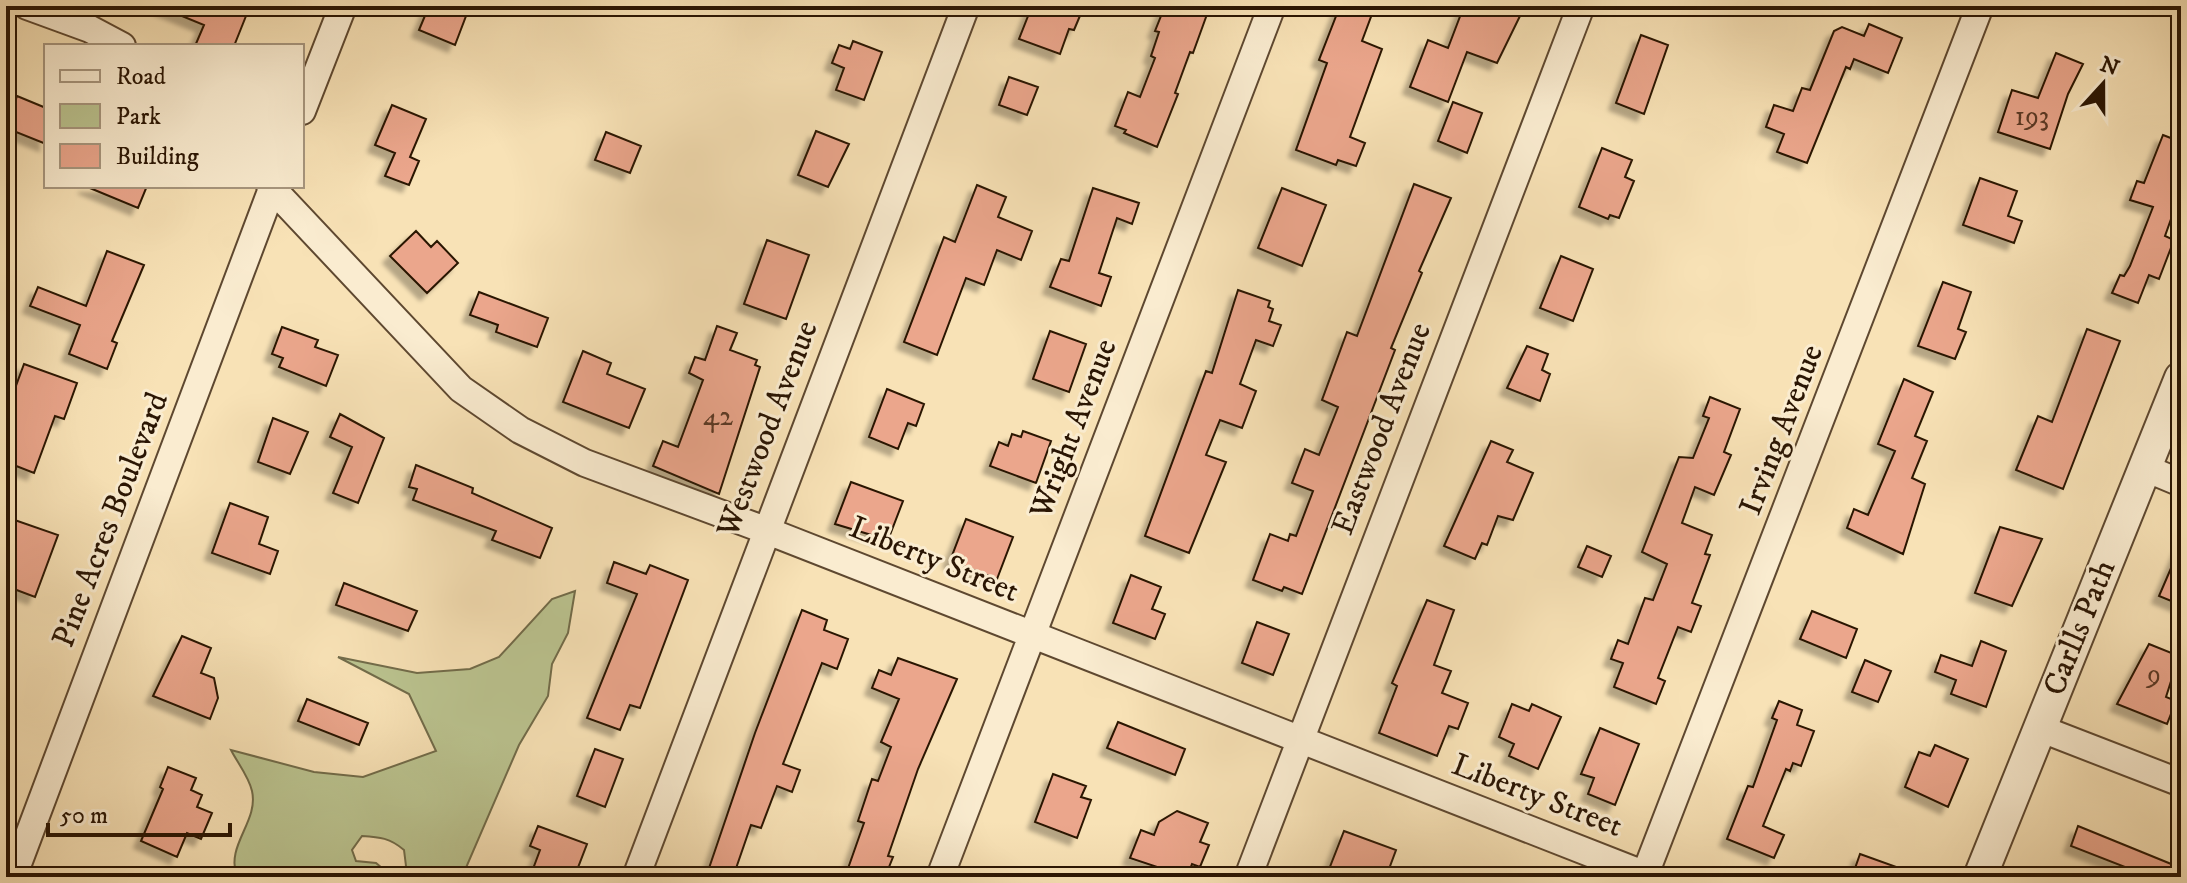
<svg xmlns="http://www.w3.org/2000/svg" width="2187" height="883" font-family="'IM FELL DW Pica',serif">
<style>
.green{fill:#bbc490;stroke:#726c4a;stroke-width:2;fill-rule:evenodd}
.building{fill:#eba68c;stroke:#2a1503;stroke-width:2;filter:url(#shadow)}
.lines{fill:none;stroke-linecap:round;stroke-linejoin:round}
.minor-casing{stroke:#5e4830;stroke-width:30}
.tertiary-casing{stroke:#5e4830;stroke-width:36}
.minor{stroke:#faecd0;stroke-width:26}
.tertiary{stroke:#faecd0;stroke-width:32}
.labels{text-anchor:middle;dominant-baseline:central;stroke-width:6;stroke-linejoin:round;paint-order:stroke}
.number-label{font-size:28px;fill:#5a3925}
.street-label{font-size:32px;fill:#2a1503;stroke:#faecd0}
</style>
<defs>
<filter id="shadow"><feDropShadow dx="-7" dy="7" stdDeviation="2" flood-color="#0004"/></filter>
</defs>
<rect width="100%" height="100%" fill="#f8e2b6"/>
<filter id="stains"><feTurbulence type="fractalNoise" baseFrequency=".0025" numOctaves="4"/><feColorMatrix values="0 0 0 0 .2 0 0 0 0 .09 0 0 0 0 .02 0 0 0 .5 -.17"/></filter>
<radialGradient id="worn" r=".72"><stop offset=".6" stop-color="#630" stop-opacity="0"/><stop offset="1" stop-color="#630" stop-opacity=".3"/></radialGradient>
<path class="green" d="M575,591l-7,42 -16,31 -4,32 -29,49 -57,132h-225c-12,-32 22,-55 15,-86 -3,-14 -15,-29 -21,-41l83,22 49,5 73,-26 -27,-57 -71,-37 79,16 53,-4 29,-12 53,-58zM362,836c18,1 28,2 42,14l2,16 -5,6 -13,1 -12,-10 -20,-2 -4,-11z"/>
<path class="building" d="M250,6l-16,40h-39l9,-21 -44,-18z
M429,6h12l25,10 -11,29 -36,-15z
M1032,6h37l13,5 -8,19 -5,-1 -9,25 -41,-15z
M1165,6h45l-17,47 -3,-1 -15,41 3,1 -21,53 -33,-14 2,-3 -11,-4 13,-34 12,5 15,-39 -4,-2 8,-24 -4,-1z
M1340,6h35l-13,35 20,8 -32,88 15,6 -9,23 -18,-6 -2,5 -40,-15 31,-87 -8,-3z
M1464,6h30l26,10 -23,47 -30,-11 -19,50 -38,-15 18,-47 20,8z
M1869,24l33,14 -14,35 -34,-14 -4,10 -4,-2 -39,96 -30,-11 7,-18 -18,-7 8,-22 19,6 9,-23 8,2 24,-59 8,-4 22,9z
M1641,35l27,10 -24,69 -28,-11z
M853,41l29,11 -18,48 -28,-10 8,-22 -12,-5 7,-18 11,4z
M2056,53l27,11 -15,30 -18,55 -52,-17 14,-42 26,8z
M1009,77l29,10 -11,28 -28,-10z
M17,96l29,12v36l-40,-16z
M1453,102l29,11 -15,40 -29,-12z
M392,105l34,14 -16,38 9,4 -10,24 -24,-9 10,-23 -20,-8z
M816,131l33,13 -21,43 -30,-12z
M606,132l35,14 -11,27 -35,-13z
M2163,135l18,7v49l-16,45 9,4 -15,39 -10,-4 -11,28 -26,-10 8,-18 4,1 6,-10 23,-59 -23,-7 7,-19 7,2z
M1602,148l30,12 -7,17 9,4 -15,37 -9,-3 -2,4 -29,-12z
M1980,178l37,13 -9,25 14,5 -8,22 -51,-18z
M1414,184l37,14 -32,73 3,2 -31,75 4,2 -93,244 -18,-7 -2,4 -29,-11 17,-46 18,7 2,-7 6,2 17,-45 -21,-8 13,-34 14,6 19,-48 -16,-7 25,-68 10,4z
M977,185l29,12 -8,20 34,14 -11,29 -24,-10 -13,35 -18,-7 -29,77 -33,-13 40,-105 11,5z
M85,186h62l-9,22z
M1093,188l46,15 -7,21 -15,-6 -18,55 12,4 -10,29 -51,-19 11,-28 8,2z
M1282,188l44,17 -24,61 -44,-18z
M416,231l15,16 6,-6 21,22 -31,30 -37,-37z
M767,240l42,15 -23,64 -42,-15z
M107,251l37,14 -32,76 5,2 -10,26 -38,-15 11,-29 -50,-19 8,-19 48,19z
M1561,256l32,13 -20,52 -33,-13z
M1943,282l28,10 -13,37 8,3 -11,27 -37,-13z
M1238,290l32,11 -2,6 5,2 -4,12 12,4 -8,21 -17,-6 -16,44 16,7 -14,37 -22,-8 -14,35 20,7 -37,91 -44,-17 61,-165 6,2z
M479,292l69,26 -11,29 -41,-15 2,-7 -28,-10z
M717,326l20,7 -7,17 27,10 -2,5 5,2 -41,127 -66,-28 10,-25 15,6 25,-67 -14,-7 6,-16 10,3z
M282,327l36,13 -3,7 23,8 -12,31 -47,-19 4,-9 -11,-4z
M2087,329l33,12 -57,148 -47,-19 22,-54 14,6z
M1050,331l36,13 -17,48 -36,-13z
M1527,346l21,8 -6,16 8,4 -10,27 -33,-13z
M583,351l28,12 -4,11 38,15 -16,39 -66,-26z
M24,364l53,19 -13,36 -9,-3 -21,57 -28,-11v-49z
M1904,379l29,13 -18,44 12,5 -15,37 13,6 -22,70 -56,-26 7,-19 14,6 27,-64 -17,-7z
M887,389l37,15 -8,22 -8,-3 -10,26 -29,-12z
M1710,397l30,12 -16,43 7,3 -17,40 -19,-8 -13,36 30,12 -7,19 5,1 -18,48 9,3 -10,26 -13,-5 -20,51 7,3 -9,23 -42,-17 9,-24 -12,-4 7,-19 10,4 17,-46 8,2 14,-36 -25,-12 37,-95 14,1 16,-40 -6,-2z
M340,414l44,24 -26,65 -25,-10 19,-46 -22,-10z
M273,418l35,14 -18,42 -32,-12z
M1023,431l28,10 -15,42 -46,-17 9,-24 9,4 4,-12 9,3z
M1491,441l22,9 -6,12 26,11 -20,47 -15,-4 -11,29 -5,-2 -7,16 -31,-13z
M416,465l57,23 -1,5 80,35 -12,30 -48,-18 4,-9 -83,-31 4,-11 -8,-2z
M851,482l52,19 -15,39 -53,-16z
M230,503l38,14 -9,27 19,7 -8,23 -58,-21z
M6,517l52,18 -23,62 -29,-11v-22l8,-21 -8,-3z
M966,519l47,18 -16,42 -47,-18z
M2000,527l42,12 -30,67 -37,-13z
M2181,545v60l-22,-9z
M1587,546l24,10 -9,21 -24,-10z
M614,562l32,12 4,-9 38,15 -48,128 -10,-3 -10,25 -33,-12 50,-124 -30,-11z
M1131,575l30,12 -9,22 13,5 -10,25 -42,-16z
M344,583l73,28 -9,20 -72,-26z
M1427,600l27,10 -20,55 17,6 -9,22 26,10 -10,26 -9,-3 -12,30 -58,-23 18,-47 -5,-3z
M802,610l25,10 -3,10 24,9 -11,30 -15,-6 -39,101 17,6 -8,22 -15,-6 -16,42 -10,-3 -18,52h-27l49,-144z
M1812,611l45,18 -11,29 -46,-19z
M1257,622l32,12 -16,41 -31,-12z
M182,636l29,12 -10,25 13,5 4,20 -8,21 -57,-23z
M1981,641l25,10 -20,56 -35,-13 5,-14 -21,-8 6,-17 31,11z
M2149,644l30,12 -13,41 10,4 -9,23 -50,-20z
M898,658l59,21 -39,90 -30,87 5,1 -8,20h-40l19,-54 -6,-2 14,-42 6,2 13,-34 -10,-5 18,-43 -27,-11 7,-18 12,5z
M1865,660l26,11 -13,31 -26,-10z
M307,699l61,24 -9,22 -61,-24z
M1779,701l23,9 -5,15 17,6 -13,35 -8,-3 -3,8 -4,-2 -23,57 21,9 -10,23 -47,-19 21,-53 5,1 24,-67 -5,-2z
M1512,704l17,7 3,-7 29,13 -23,52 -29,-13 5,-12 -15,-7z
M1118,722l67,27 -10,26 -68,-27z
M1600,728l39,16 -24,61 -27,-11 6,-16 -13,-4z
M1935,745l33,14 -20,48 -43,-20 14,-35 11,4z
M595,749l28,10 -18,48 -28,-11z
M168,767l28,11 -5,12 11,5 -5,12 15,6 -11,26 -14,-6 -10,24 -36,-16 22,-52 -3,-2z
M1053,774l33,12 -5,11 10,3 -14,38 -42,-16z
M1177,811l31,12 -8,19 9,3 -9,22 -8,-3 -5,13 -57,-19 11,-28 13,5 5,-13z
M538,826l49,18 -10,26 -5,-1 -3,8h-39l10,-27 -10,-4z
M2078,826l103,42v9h-45l2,-5 -67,-26z
M1344,831l52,19 -10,27h-60z
M1860,854l56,20 -1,3h-63z"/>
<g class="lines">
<defs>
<path id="minor" d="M27,6l63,23 32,17
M302,111l41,-105
M270,186l191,203 59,41 65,33 180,67 886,347
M2145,468l36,15
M2039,728l142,55
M13,877l260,-691
M636,877l330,-871
M940,877l332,-871
M1248,877l333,-871
M1644,877l336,-871"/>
<path id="tertiary" d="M1980,877l201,-499"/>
</defs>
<use href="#minor" class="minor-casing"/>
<use href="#tertiary" class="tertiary-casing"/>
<use href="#minor" class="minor"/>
<use href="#tertiary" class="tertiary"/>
</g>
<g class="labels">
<g class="number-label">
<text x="2032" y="116">193</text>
<text x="718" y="416">42</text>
<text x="2154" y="674">9</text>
</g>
<g class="street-label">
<text transform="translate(768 429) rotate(-69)">Westwood Avenue</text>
<text transform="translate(1074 429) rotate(-69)">Wright Avenue</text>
<text transform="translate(1382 429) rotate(-69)">Eastwood Avenue</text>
<text transform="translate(1782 430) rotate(-69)">Irving Avenue</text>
<text transform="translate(111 520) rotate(-69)">Pine Acres Boulevard</text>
<text transform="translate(934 560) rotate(22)">Liberty Street</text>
<text transform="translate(2080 628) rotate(-68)">Carlls Path</text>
<text transform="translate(1537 796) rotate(21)">Liberty Street</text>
</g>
</g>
<rect width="2187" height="883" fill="none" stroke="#f8e2b6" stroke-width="32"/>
<rect x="8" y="8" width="2171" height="867" fill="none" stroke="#2a1503" stroke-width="4"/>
<rect x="16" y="16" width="2155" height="851" fill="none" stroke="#2a1503" stroke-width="2"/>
<rect x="44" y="44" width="260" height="144" fill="#faecd0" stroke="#a7967e" stroke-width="2"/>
<rect x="60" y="70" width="40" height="12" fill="#faecd0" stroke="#a7967e" stroke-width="2"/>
<text x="116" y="84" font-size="24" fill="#2a1503">Road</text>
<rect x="60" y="104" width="40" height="24" fill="#bbc490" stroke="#a7967e" stroke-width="2"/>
<text x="116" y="124" font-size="24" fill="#2a1503">Park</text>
<rect x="60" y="144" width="40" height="24" fill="#eba68c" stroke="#a7967e" stroke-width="2"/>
<text x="116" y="164" font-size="24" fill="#2a1503">Building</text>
<g transform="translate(2103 84) rotate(21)" stroke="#faecd0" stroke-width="6" paint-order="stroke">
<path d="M0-6L14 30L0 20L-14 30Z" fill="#2a1503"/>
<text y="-12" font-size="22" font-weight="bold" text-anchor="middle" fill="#2a1503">N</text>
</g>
<path d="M48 823v12h182v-12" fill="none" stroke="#2a1503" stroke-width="4"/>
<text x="60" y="823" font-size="24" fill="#2a1503" stroke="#faecd0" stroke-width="6" paint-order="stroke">50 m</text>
<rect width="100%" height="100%" filter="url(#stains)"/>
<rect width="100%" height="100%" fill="url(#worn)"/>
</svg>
